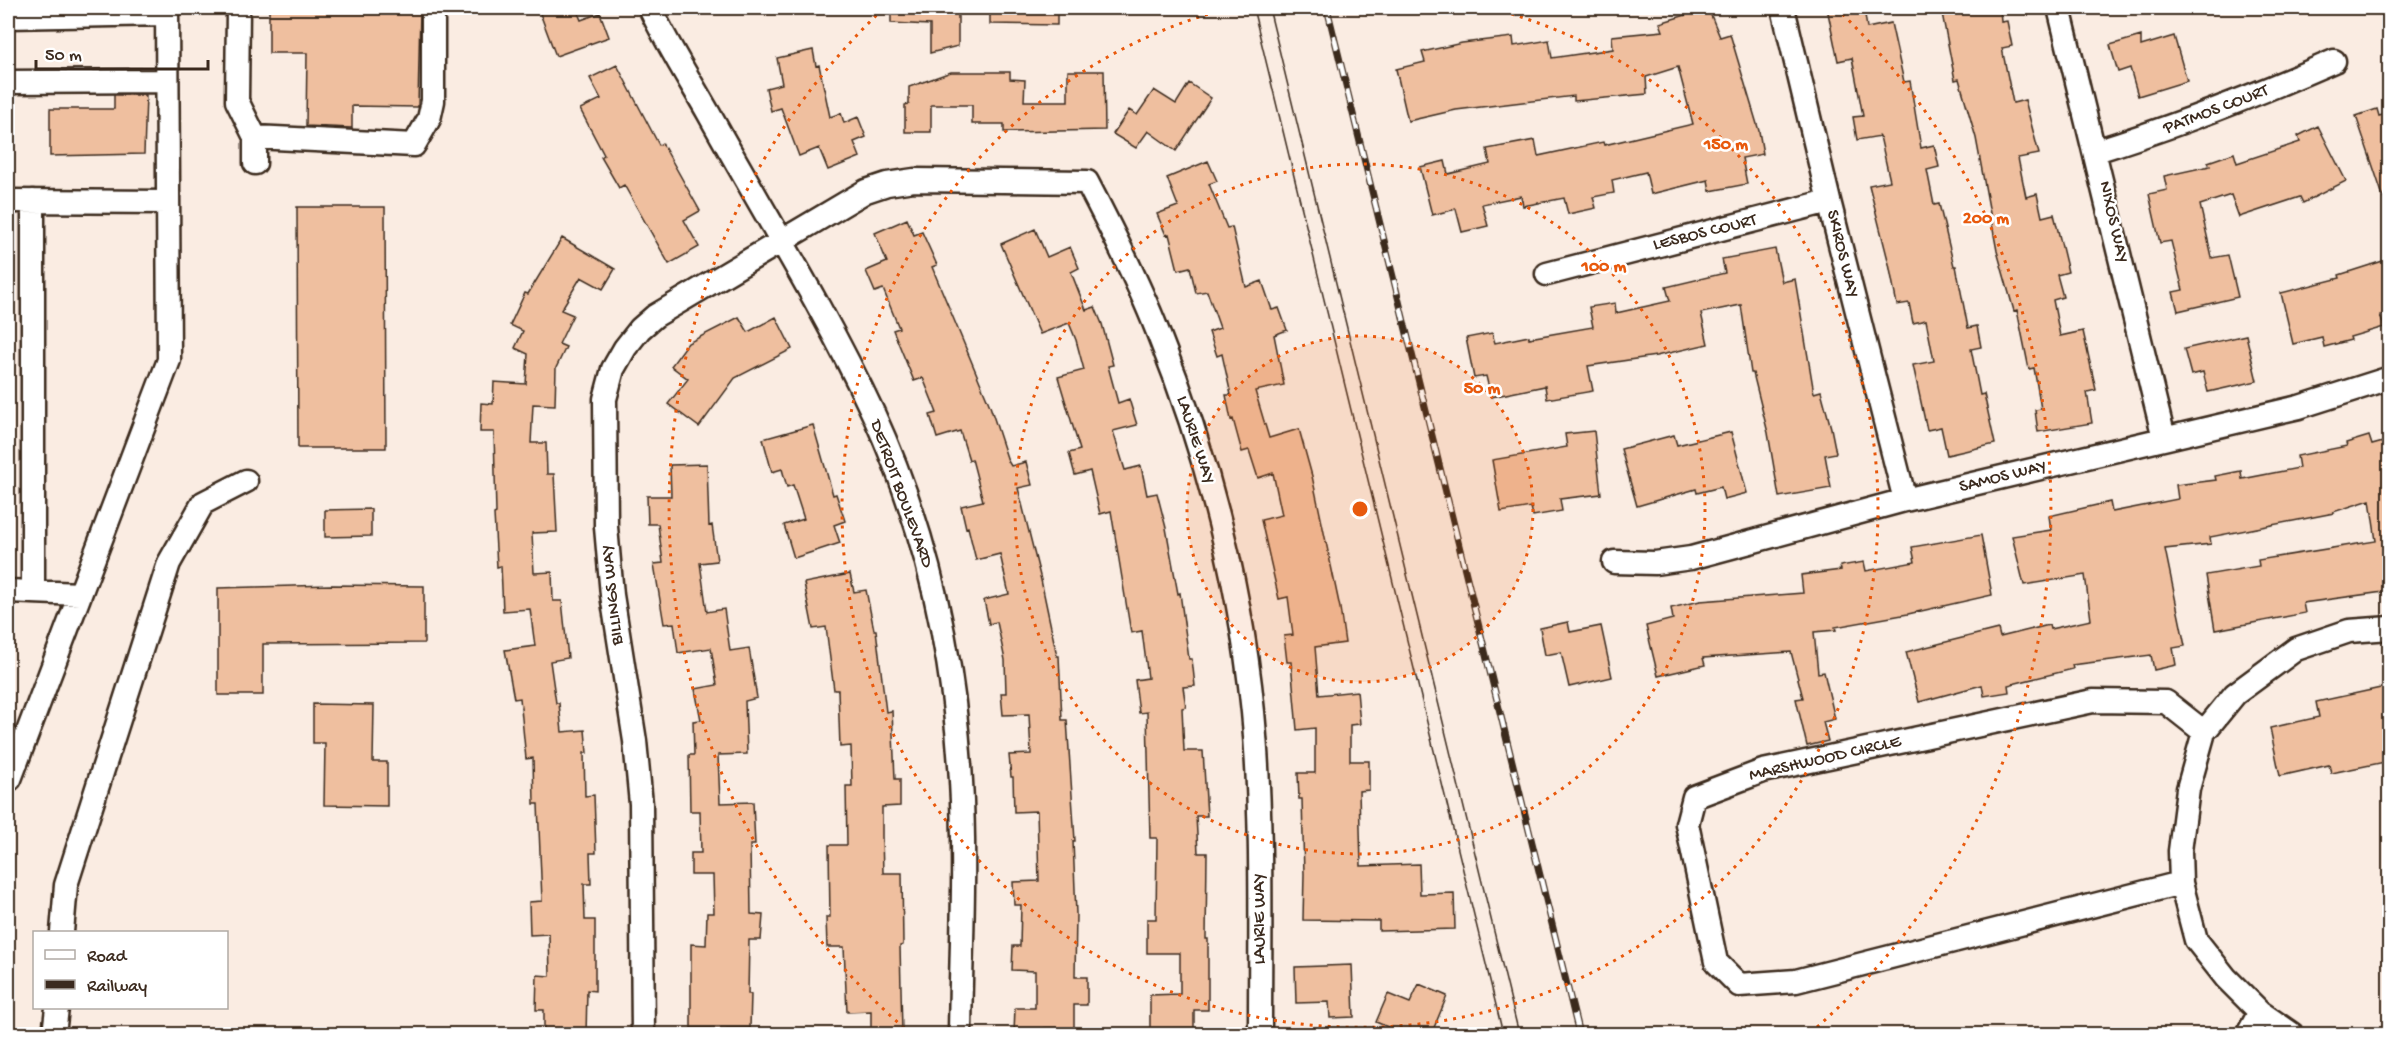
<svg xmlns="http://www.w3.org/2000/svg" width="2397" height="1042" font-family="'Gochi Hand',sans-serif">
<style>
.building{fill:#efbf9f;stroke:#3b2a1e;stroke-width:1.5}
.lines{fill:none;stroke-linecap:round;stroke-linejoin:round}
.minor-casing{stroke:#3b2a1e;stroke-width:27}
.minor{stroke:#fff;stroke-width:22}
.tram{stroke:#3b2a1e;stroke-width:1.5}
.rail-casing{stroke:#3b2a1e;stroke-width:7}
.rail{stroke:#fff;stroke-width:4.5;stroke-dasharray:14;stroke-linecap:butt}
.ring{fill:none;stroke:#e8590c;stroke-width:3;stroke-dasharray:3 6}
.labels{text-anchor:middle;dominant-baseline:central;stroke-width:5;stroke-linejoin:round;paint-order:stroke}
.street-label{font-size:18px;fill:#3b2a1e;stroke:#fff}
.centre{fill:#e8590c;stroke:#fff;stroke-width:3}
.ring-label{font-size:18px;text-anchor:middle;font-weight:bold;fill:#e8590c;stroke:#fff;stroke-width:5;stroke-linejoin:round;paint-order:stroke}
</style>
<rect width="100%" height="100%" fill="#faece2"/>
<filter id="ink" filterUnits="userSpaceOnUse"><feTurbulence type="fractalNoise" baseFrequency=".0167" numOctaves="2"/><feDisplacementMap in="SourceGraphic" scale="12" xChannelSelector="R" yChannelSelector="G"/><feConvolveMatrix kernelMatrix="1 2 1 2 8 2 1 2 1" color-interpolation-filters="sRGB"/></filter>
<g filter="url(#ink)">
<path class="building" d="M269,8h151l-2,99 -66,-1v22l-46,-2 1,-73h-38z
M538,8h38l5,12 19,-7 9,24 -53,19z
M891,8h67v38l-28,7v-28l-39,-2z
M990,8h67v17l-67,-1z
M1708,8l12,29 10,-3 29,97 4,23 -21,4 5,26 -37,7 -2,-11 -57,14 -5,-22 -34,8 2,13 -21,4 3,11 -28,6 -4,-16 -41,8 -2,-10 -39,8 6,22 -26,6 -6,-23 -24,6 -12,-48 25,-6 3,13 42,-10 -3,-15 48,-9 3,16 65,-14 1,3 89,-21 -15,-57 -32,10 1,17 -73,7v-5l-118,14 -48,11 -12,-52 29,-7 -3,-10 40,-9 51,-6 1,9 35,-6 3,18 61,-9 -1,-13 51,-5 -3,-8z
M1827,8h37l3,20 24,-5 13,59 6,-1 11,67 13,-3 5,22 -12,3 7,35 5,-1 15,62h2l12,62 9,-2 4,21 -10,2 9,46 4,-1 11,50 -48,11 -6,-28 -14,3 -14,-65 21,-4 -8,-41 -13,3 -4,-20 -12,2 -8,-41 -20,-79 21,-4 -10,-45 -23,4 -4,-23 10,-1 -11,-58 -14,3z
M1941,8h59l1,14 6,-1 5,25 -10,2 11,55 12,-3 14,54 -21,4 8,39 11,-3 5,23 12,-3 14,58 -11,3 6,22 -10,3 7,36 23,-5 13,59 -9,2 5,31 -54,9 -3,-22 6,-1 -7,-41 -5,1 -12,-59 -3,1 -17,-60 -21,-113 -17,-59 -4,1z
M2141,36v10l33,-10 13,45 -49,15 -8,-28 -12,4 -8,-27z
M813,50l3,16 3,-1 11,52 11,-4 3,10 14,-6 8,20 -12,5 6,15 -32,13 -9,-22 -20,8 -18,-48 -10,3 -5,-23 16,-4 -5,-26z
M617,65l42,80 3,-2 38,68 -16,9 15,27 -30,17 -45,-79 -5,3 -18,-31 3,-2 -24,-46 21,-10 -11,-21z
M1068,71h36l1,59 -101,2v-8h-32v-19h-41v27h-26v-27l4,-1v-17l42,-15h59v7l15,1 -1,21h44z
M1189,83l22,15 -35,53 -28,-20 -12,17 -23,-14 16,-24 8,5 17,-25 22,14z
M114,95h32l-2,59 -94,2v-47h64z
M2377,109l2,7 11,-3v92h-4l-30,-89z
M2318,126l28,55 -43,22 -3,-6 -61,20 -8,-22 -31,10 12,53 16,-3 10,42 -60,14 -5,-19 10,-2 -12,-49 -11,2 -11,-49 18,-4 -3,-14 46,-10 -2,-4 26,-9 3,10 63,-21 -2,-6z
M1208,161l9,20 -8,3 18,44 5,-1 14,60 16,-6 10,29 7,-2 8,22 -13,5 10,50 -29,6 14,47 30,-9 13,47 28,132 5,35 -30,4 4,48 38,-4 3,33 -10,1v36h19v29l-10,1 2,75 58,-2 1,30 34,-1 1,36 -76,2v-10l-76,-1 1,-46 -2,-75h-3l-1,-26h17v-45l-18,2 -6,-68h-4l-3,-26 9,-1 -5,-38 -9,2 -18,-79 21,-5 -9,-42 -15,5 -9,-28 -7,2 -9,-33 -2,1 -5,-25h5l-9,-41 -5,2 -8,-24 11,-4 -13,-37 -11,2 -6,-26 -12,3 -9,-36 -3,1 -9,-21 21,-8 -11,-28z
M297,207h88l1,241h-88z
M907,219l7,16 8,-3 15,33 -5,2 58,139 18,55 3,5 15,-4 6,23 -14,3 23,92 16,76h2l3,64h5l8,121h-2l3,73 -1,63h12v28h-13v23h-29v5h-31l1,-25h20v-37l-23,-1 1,-24h7l1,-41h-7l-1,-23 26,-1 -2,-70 -23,1 -1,-35h-2l-2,-22 22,-1 -2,-40 -26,1 -2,-22h5l-1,-33 -8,-38 -8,2 -5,-24 25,-6 -9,-40 -24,6 -8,-33 -2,1 -5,-22 22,-5 -11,-42 -3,1 -9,-29 -23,7 -7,-23 7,-2 -14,-35 -9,3 -21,-51 6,-2 -16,-39 -8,3 -9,-21 21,-9 -12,-29z
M1035,229l12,28 23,-10 9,21 -8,4 15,38 9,-3 7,17 11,41 -5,1 10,37 11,-4 8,26 -24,6 12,39 16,-4 6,29 10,-2 9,35 12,66 2,-1 9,66h3l3,27 -12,1 3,20 -4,1 2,43h19l4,65h-11l2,37h9l-1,86h2v71h-14v18l-44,1v-34l30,-1v-41h-33v-34h9l1,-81h-7l-3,-126 -8,1 -4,-33 13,-2 -6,-47 -11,2 -20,-122 -11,3 -10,-43 -15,4 -6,-22 11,-3 -22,-73 26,-7 -8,-30 -7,-17 -29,11 -39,-90z
M562,238l53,31 -12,20 -22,-12 -20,33 12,5 -14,29 7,3 -10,21 -1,37 -22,-1 -2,39h15l1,31h7l3,58 -25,1 2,40 18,-1 1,29h9l6,57 -18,3 6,42h3l3,29 23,-2 2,23h-3l1,43 9,-1 2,58h-6l1,31h-7l1,36h10v71l-8,-1 -1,45h-42v-25h-8l1,-35 13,1 -1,-42 -19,1 -1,-33 13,-1 -4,-97h-4l-1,-46 -7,1 -6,-61 -6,1 -9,-49 30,-4 -5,-37 -27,2 -2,-45 -4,1 -3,-53 2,-1 -2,-81h-14l1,-29 12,1 1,-22 32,2 2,-30 -13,-6 8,-17 -13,-6 15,-32 3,1z
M1775,249l7,33 13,-3 19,114 7,-2 10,37 5,25 -11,2 6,33 -52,9 -11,-64 -15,-60h-2l-10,-68 -40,8 7,31 -52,12 -68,10 5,25 -46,8 -2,-13 -54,11 -5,-21 -12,2 -8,-40 26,-5 3,10 34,-7v2l64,-11 -4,-20 26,-4 1,10 54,-12 -4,-14 59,-14 -3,-14z
M2386,260l4,11v42l-10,2 4,12 -34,10 1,3 -27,7 -2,-10 -29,7 -12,-51 59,-15 -1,-3z
M739,317l9,15 28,-15 16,32 -57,29 -36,49 -31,-23 20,-25 -17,-13 17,-23z
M2246,335l11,46 -49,11 -5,-20 -12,3 -7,-26z
M813,425l20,70 3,-1 9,27 -11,4 6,18 -46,15 -10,-33 20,-6 -11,-34 -6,2 -5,-18 -10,3 -9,-33z
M1594,431l7,63 -41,5 2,12 -29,5 -2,-9 -30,5 -9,-52 75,-13 -2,-13z
M1731,432l16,61 -23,6 -3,-12 -24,6 -1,-4 -59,17 -16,-57 53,-14 3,10z
M2369,436l3,9 18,-5v151l-87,12 2,10 -90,17 -9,-55 53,-9 -1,-6 118,-19 -6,-41 -37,12 1,1 -124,24 1,7 -46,5 20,97 -12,2 3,17 -22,5 -3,-15 -79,10 1,4 -65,16 1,7 -25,4 -2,-11 -63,17 -13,-50 92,-23 2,8 49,-12 1,4 41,-9 -6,-45 -61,10 -12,-49 39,-6 -2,-14 61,-14 2,10 66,-13 -2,-14 40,-5 -1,-4 26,-5 1,8 57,-11 -2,-12 50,-10 -1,-3z
M707,464l2,62 3,-1 5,36 -17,2 7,49 17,-3 6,42 19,-3 8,50 -12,3 2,53 -29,1 2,48 33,-1 2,43h-5l1,69 12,1 -2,25h-12l-1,54h3l-1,34h-59v-84l15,1 1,-32h7l-1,-38h-22v-22h10l-1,-42h-10l-1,-56h5l-1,-34 8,-1 -6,-31 22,-4 -6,-37 -33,5 -4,-30 -10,1 -10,-60 9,-1 -5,-39h-10l-1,-28h24l-1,-31z
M371,509v27l-46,1v-27z
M1981,535l11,60 -84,19 -73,13 1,3 -22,2 4,41 6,-1 11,47 -12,3 5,19 -21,5 -11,-47 7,-1 -12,-46 -88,6 2,7 -47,11 -12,-50 27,-7 -2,-11 29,-7 103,-8 -2,-18 40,-5 -1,-4 24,-4 2,9 49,-9 -3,-15z
M850,574l4,18 12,-2 8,40h2l10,82 6,-1 3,68h5v27l-18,1v29l1,37h19l1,72 -3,1 2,86 -31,2v-23l-24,1 -3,-65h-17l-1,-30h4l-1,-72h18l-1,-59h6l-1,-40 -11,1 -2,-57h-4l-8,-63 -13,2 -9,-46z
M331,585l93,1v57l-161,1v51h-45v-107z
M1568,622l2,10 31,-6 11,51 -43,10 -8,-35 -16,3 -5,-27z
M2390,686v75l-59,12 -2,-8 -49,11 -10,-48 49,-11 -3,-15z
M313,704l61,1 -1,57h14v44l-63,-1 1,-62h-12z
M1352,965l2,52 -24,1 -1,-16 -33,1 -1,-36z
M1419,984l28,12 -16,39h-25l-30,-13 12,-28 22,9z"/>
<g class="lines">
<defs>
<path id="minor" d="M238,8l-1,93 18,36v26
M650,8c17,36 39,71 59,106 55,99 116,196 164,299 53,115 81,242 88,368 5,84 0,169 -1,253
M1783,8l46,193 76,299
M2059,8l105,430
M8,17l159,-3
M8,82l159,-1
M255,137l159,8 15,-26 4,-18v-93
M2096,151c84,-26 158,-55 238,-90
M8,201l160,1
M33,201v391
M1547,274l282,-73
M1614,562l41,1 36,-5 214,-58 394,-93 91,-29
M8,591l72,3
M8,779h2l159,-419 -2,-352
M2181,883l-385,98 -57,4 -23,-23 -29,-138 7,-27 69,-26 330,-70 73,1 38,30
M62,932l4,-47 103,-322 34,-60 43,-22
M54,1034l3,-26
M643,1034l-2,-230 -6,-63 -23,-146 -6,-68 -1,-128 8,-30 12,-21 15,-19 15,-13 211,-125 21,-7 27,-4 173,2c25,48 50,97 70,148 49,121 83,252 96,382 10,107 7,215 7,322
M2248,1034l12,-22
M2292,1034l-32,-22 -34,-34 -30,-38 -15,-57 -1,-32 8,-62 16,-57 31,-38 61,-45 53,-18 41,-3"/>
</defs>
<use href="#minor" class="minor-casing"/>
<use href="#minor" class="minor"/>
<path class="tram" d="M1253,8l250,1026
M1269,8l250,1026"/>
<defs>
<path id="rail" d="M1327,8l252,1026"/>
</defs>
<use href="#rail" class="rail-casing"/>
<use href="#rail" class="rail"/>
</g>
</g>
<circle cx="1360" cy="509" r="173" fill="#e8590c" fill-opacity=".12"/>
<g class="ring">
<circle cx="1360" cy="509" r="173"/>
<circle cx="1360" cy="509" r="345"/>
<path d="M1494 9A518 518 0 1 1 1226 9"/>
<path d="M911 1034A691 691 0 0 1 884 8M1836 8A691 691 0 0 1 1809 1034"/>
</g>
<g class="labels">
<g class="street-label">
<text transform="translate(2216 110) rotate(-21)">PATMOS COURT</text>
<text transform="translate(2113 222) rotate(77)">NIXOS WAY</text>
<text transform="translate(1705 233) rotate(-14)">LESBOS COURT</text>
<text transform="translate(1842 254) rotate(76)">SKIROS WAY</text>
<text transform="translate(1195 440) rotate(72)">LAURIE WAY</text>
<text transform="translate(2003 477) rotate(-14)">SAMOS WAY</text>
<text transform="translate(901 494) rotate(70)">DETROIT BOULEVARD</text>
<text transform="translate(613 595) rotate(-96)">BILLINGS WAY</text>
<text transform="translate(1825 759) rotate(-13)">MARSHWOOD CIRCLE</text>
<text transform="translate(1260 919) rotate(-90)">LAURIE WAY</text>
</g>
</g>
<circle cx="1360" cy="509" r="9" class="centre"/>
<g class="ring-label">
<text x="1726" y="149">150 m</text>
<text x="1986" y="223">200 m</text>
<text x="1604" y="271">100 m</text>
<text x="1482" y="393">50 m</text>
</g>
<rect width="2397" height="1042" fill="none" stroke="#fff" stroke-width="30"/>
<rect x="15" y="15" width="2367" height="1012" fill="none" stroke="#3b2a1e" stroke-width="2" filter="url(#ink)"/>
<rect x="33" y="931" width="195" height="78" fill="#ffffff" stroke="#b1aaa5" stroke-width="1.5"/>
<rect x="45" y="950" width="30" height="9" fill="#ffffff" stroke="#b1aaa5" stroke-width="1.5"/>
<text x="87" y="961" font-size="18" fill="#3b2a1e">Road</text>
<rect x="45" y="980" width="30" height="9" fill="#3b2a1e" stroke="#b1aaa5" stroke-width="1.5"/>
<text x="87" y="991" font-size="18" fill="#3b2a1e">Railway</text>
<path d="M36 60v9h172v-9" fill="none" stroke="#3b2a1e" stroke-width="3"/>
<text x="45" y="60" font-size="18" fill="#3b2a1e" stroke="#ffffff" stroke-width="4.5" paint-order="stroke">50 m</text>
</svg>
